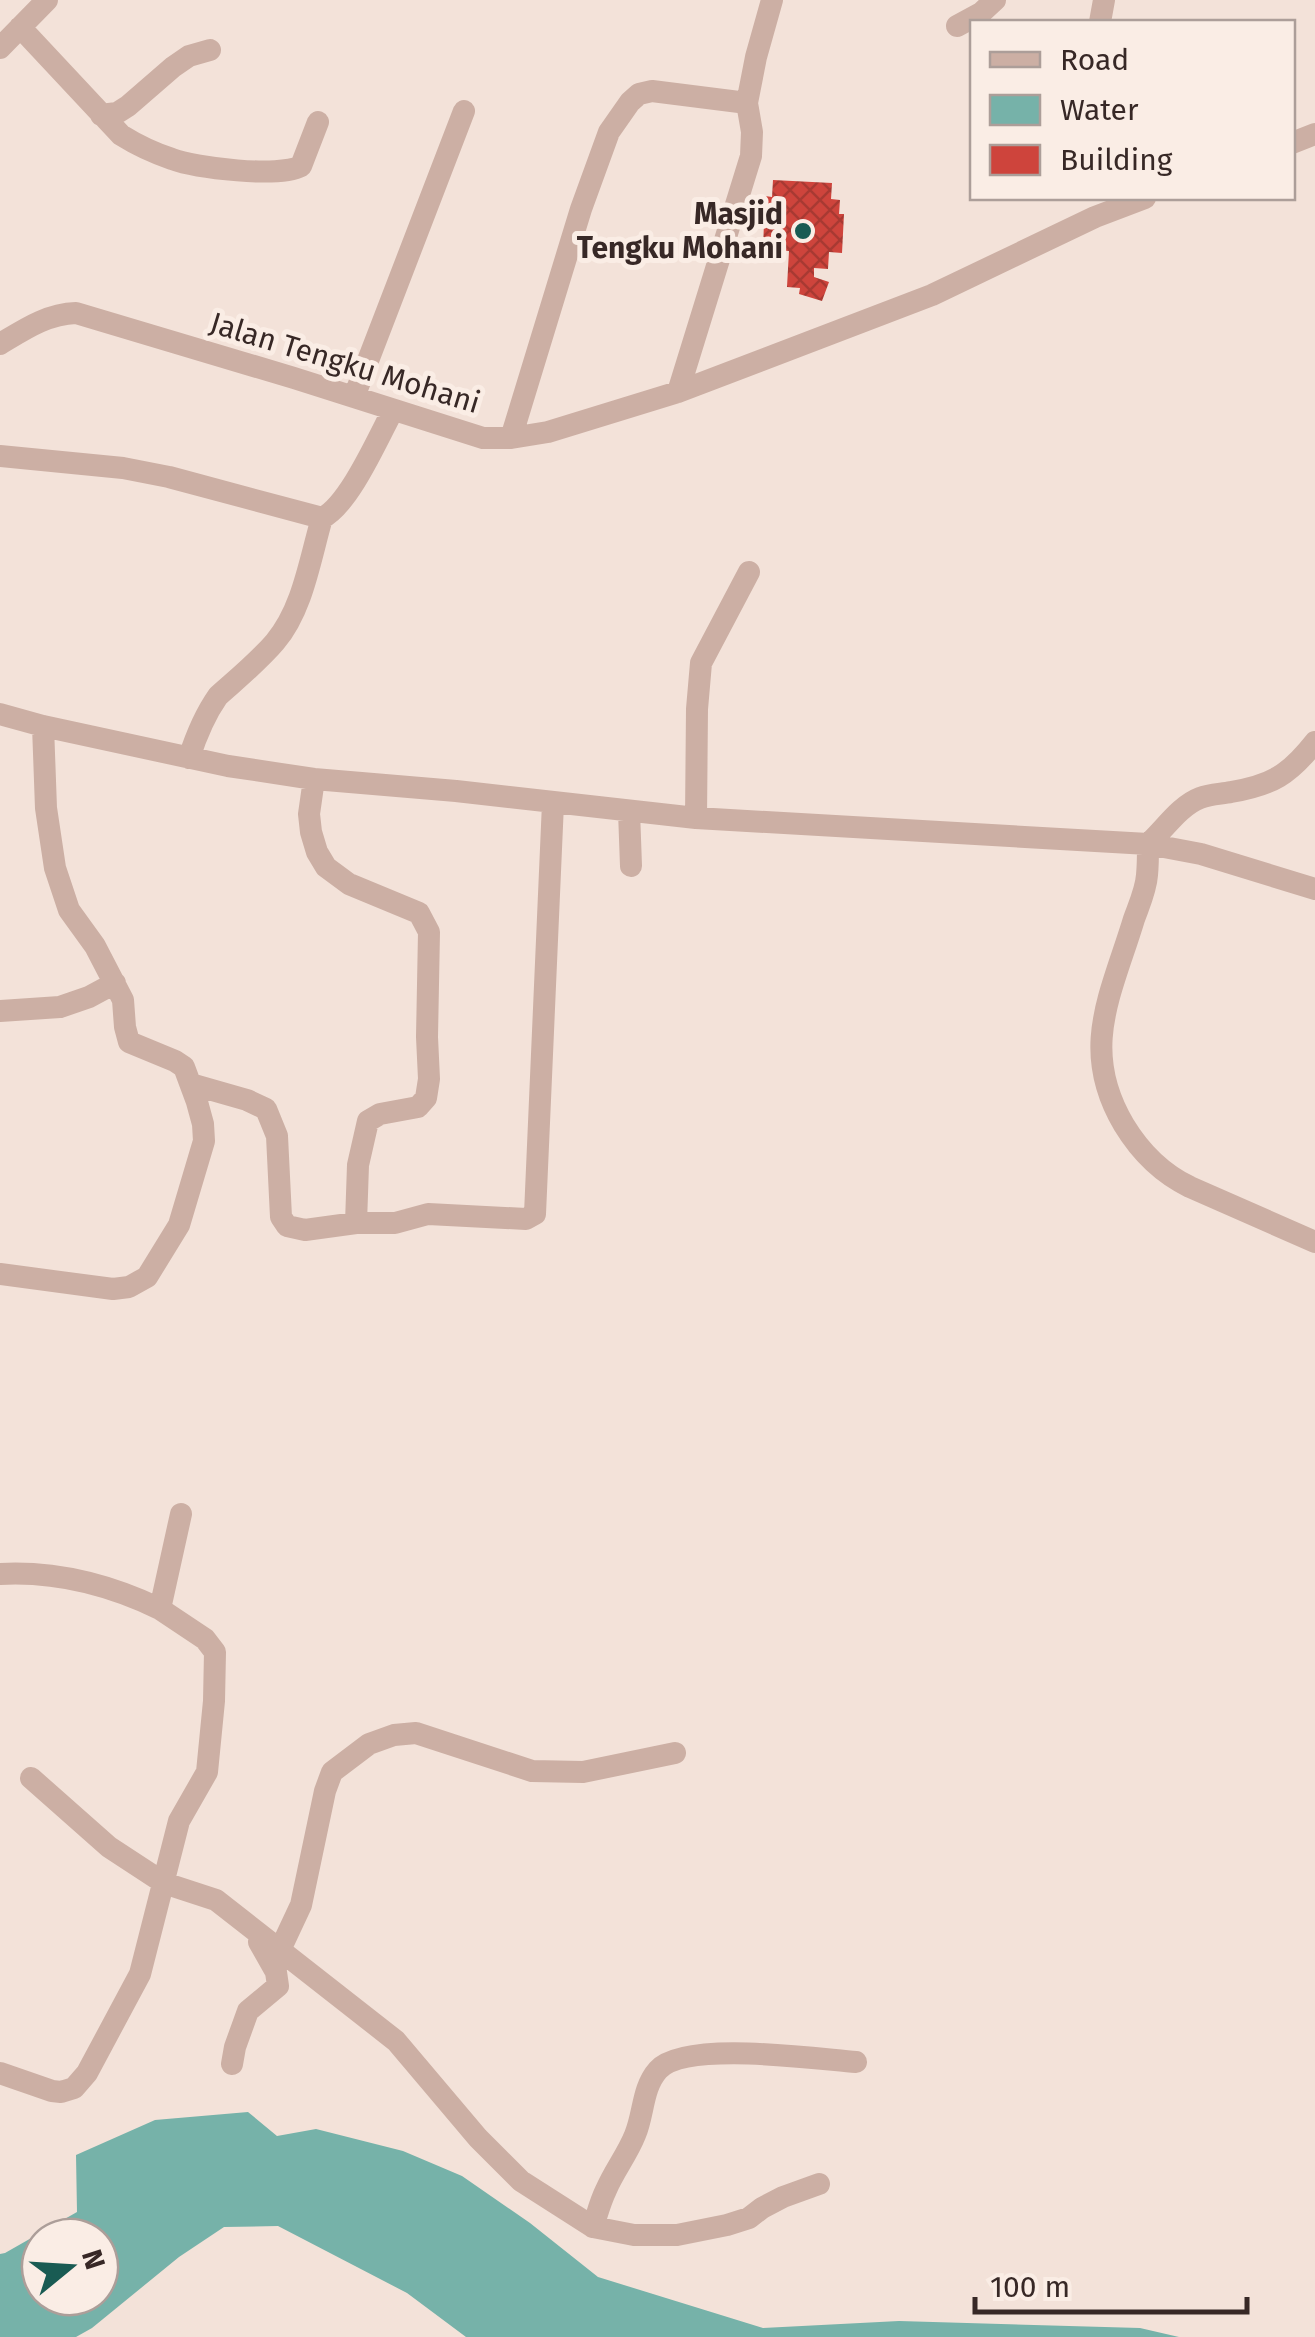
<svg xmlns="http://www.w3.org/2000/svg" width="1315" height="2337" font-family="'Fira Sans',sans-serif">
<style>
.water{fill:#76b2a9;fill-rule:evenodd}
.building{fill:url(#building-cross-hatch)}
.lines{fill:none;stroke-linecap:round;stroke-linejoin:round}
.minor{stroke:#ccafa4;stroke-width:22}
.poi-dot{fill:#195b53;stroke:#faede5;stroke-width:4}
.labels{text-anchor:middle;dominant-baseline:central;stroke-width:10;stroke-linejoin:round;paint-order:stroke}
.poi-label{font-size:30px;font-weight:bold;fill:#372826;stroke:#faede5;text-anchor:end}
.street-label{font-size:30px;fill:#372826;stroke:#faede5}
</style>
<defs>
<pattern id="building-cross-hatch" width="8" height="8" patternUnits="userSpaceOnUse" patternTransform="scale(2.5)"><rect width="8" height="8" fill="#ce443c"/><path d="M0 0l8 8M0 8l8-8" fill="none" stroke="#a83932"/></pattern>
</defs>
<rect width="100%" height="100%" fill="#f3e2d9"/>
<path class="water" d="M248,2112l29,24 39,-7 87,22 59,25 68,47 68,54 165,51 136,-7 241,7 39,9h-713l-59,-44 -129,-67 -54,1 -45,30 -87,71 -16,9h-76v-83l5,-1 72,-41 -1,-57 79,-35zM40,2237h60v60h-60z"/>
<path class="building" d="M773,180l59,3 -1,16 9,1 -1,14h5l-2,39 -13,-1 -1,17 -14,-1v9l15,5 -7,19 -23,-7 1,-6 -13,-1 2,-36 -26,-2 2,-53 7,1z"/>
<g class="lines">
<path class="minor" d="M1100,22l4,-22
M957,26l24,-13 14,-13
M20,27l101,108c16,10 33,18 51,24 24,9 107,19 129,7l17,-44
M0,48l47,-48
M101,115l16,-2 11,-7 45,-39 16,-11 21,-6
M1292,143l23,-9
M0,344c25,-15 47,-30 76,-31l218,65 189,60h28l37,-6 130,-40 254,-97 163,-78 50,-19
M678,392l73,-236 1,-24 -5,-29 9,-46 16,-57
M354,397l110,-286
M511,438l70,-229 28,-77 21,-30 9,-8 13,-3 95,12
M0,456l123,12 46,9 153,41c27,-13 56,-80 71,-108
M0,714l43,12 185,40 86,13 142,12 240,27 452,26 53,10 114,35
M1315,742c-26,33 -43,43 -84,50 -10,2 -21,2 -31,6 -21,8 -36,32 -52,46 0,10 0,21 -1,31 -1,15 -8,30 -13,44 -23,76 -55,130 -10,206 17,28 37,48 66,62l125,55
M189,758c7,-22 15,-42 29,-62 19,-17 40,-34 57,-54 28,-33 35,-83 47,-124
M314,779l-5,35 2,18 6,20 9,15 23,17 70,29 10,19 -2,105 2,42 -3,19 -8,9 -38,7 -12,7 -10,44 -2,58
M629,811l2,55
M696,818l1,-109 4,-46 48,-91
M0,1011l60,-4 29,-10 26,-14
M191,1084l56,16 19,9 11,27 4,81 6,9 18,4 51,-7h39l33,-9 98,5 9,-5 18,-411
M0,1274l113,15 16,-2 18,-10 32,-52 25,-84 -1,-17 -6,-22 -13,-35 -9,-6 -46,-19 -4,-15 -2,-27 -28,-54 -26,-36 -14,-42 -9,-60 -3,-82
M0,1574c55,-3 110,11 160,35
M31,1778l78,69 55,36 52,17 180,141 82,97 43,43 72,46 41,8h43l50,-10 22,-7 13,-10 21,-11 36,-13
M279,1952l22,-47 24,-114 7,-19 37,-28 25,-9 22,-2 116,38 51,1 92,-19
M232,2064l3,-17 13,-36 30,-25 -2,-14 -17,-30
M0,2073l52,18 9,1 13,-4 13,-15 53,-99 39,-153 28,-49 7,-71 1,-49 -10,-13 -45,-30 21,-95
M593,2227c4,-12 7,-25 13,-37 8,-19 21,-35 29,-55 9,-21 7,-47 23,-65 27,-30 158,-11 198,-8"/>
</g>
<circle class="poi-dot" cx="803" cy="231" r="10"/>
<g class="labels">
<g class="poi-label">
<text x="783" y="214">Masjid<tspan x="783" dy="34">Tengku Mohani</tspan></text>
</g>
<g class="street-label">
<text transform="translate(345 363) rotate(17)">Jalan Tengku Mohani</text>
</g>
</g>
<rect x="970" y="20" width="325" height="180" fill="#faede5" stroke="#ac9e99" stroke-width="2.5"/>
<rect x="990" y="52" width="50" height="15" fill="#ccafa4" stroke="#ac9e99" stroke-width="2.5"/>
<text x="1060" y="70" font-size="30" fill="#372826">Road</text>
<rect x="990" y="95" width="50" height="30" fill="#76b2a9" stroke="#ac9e99" stroke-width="2.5"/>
<text x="1060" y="120" font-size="30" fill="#372826">Water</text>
<rect x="990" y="145" width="50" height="30" fill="#ce443c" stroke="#ac9e99" stroke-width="2.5"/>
<text x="1060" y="170" font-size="30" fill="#372826">Building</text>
<g transform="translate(70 2267) rotate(72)"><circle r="48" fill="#faede5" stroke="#ac9e99" stroke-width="2.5"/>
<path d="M0-8L18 38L0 25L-18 38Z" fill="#195b53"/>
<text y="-15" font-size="28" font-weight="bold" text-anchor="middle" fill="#372826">N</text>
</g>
<path d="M975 2297v15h272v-15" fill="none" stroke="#372826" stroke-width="5"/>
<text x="990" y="2297" font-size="30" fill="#372826" stroke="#faede5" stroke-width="8" paint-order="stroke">100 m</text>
</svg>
